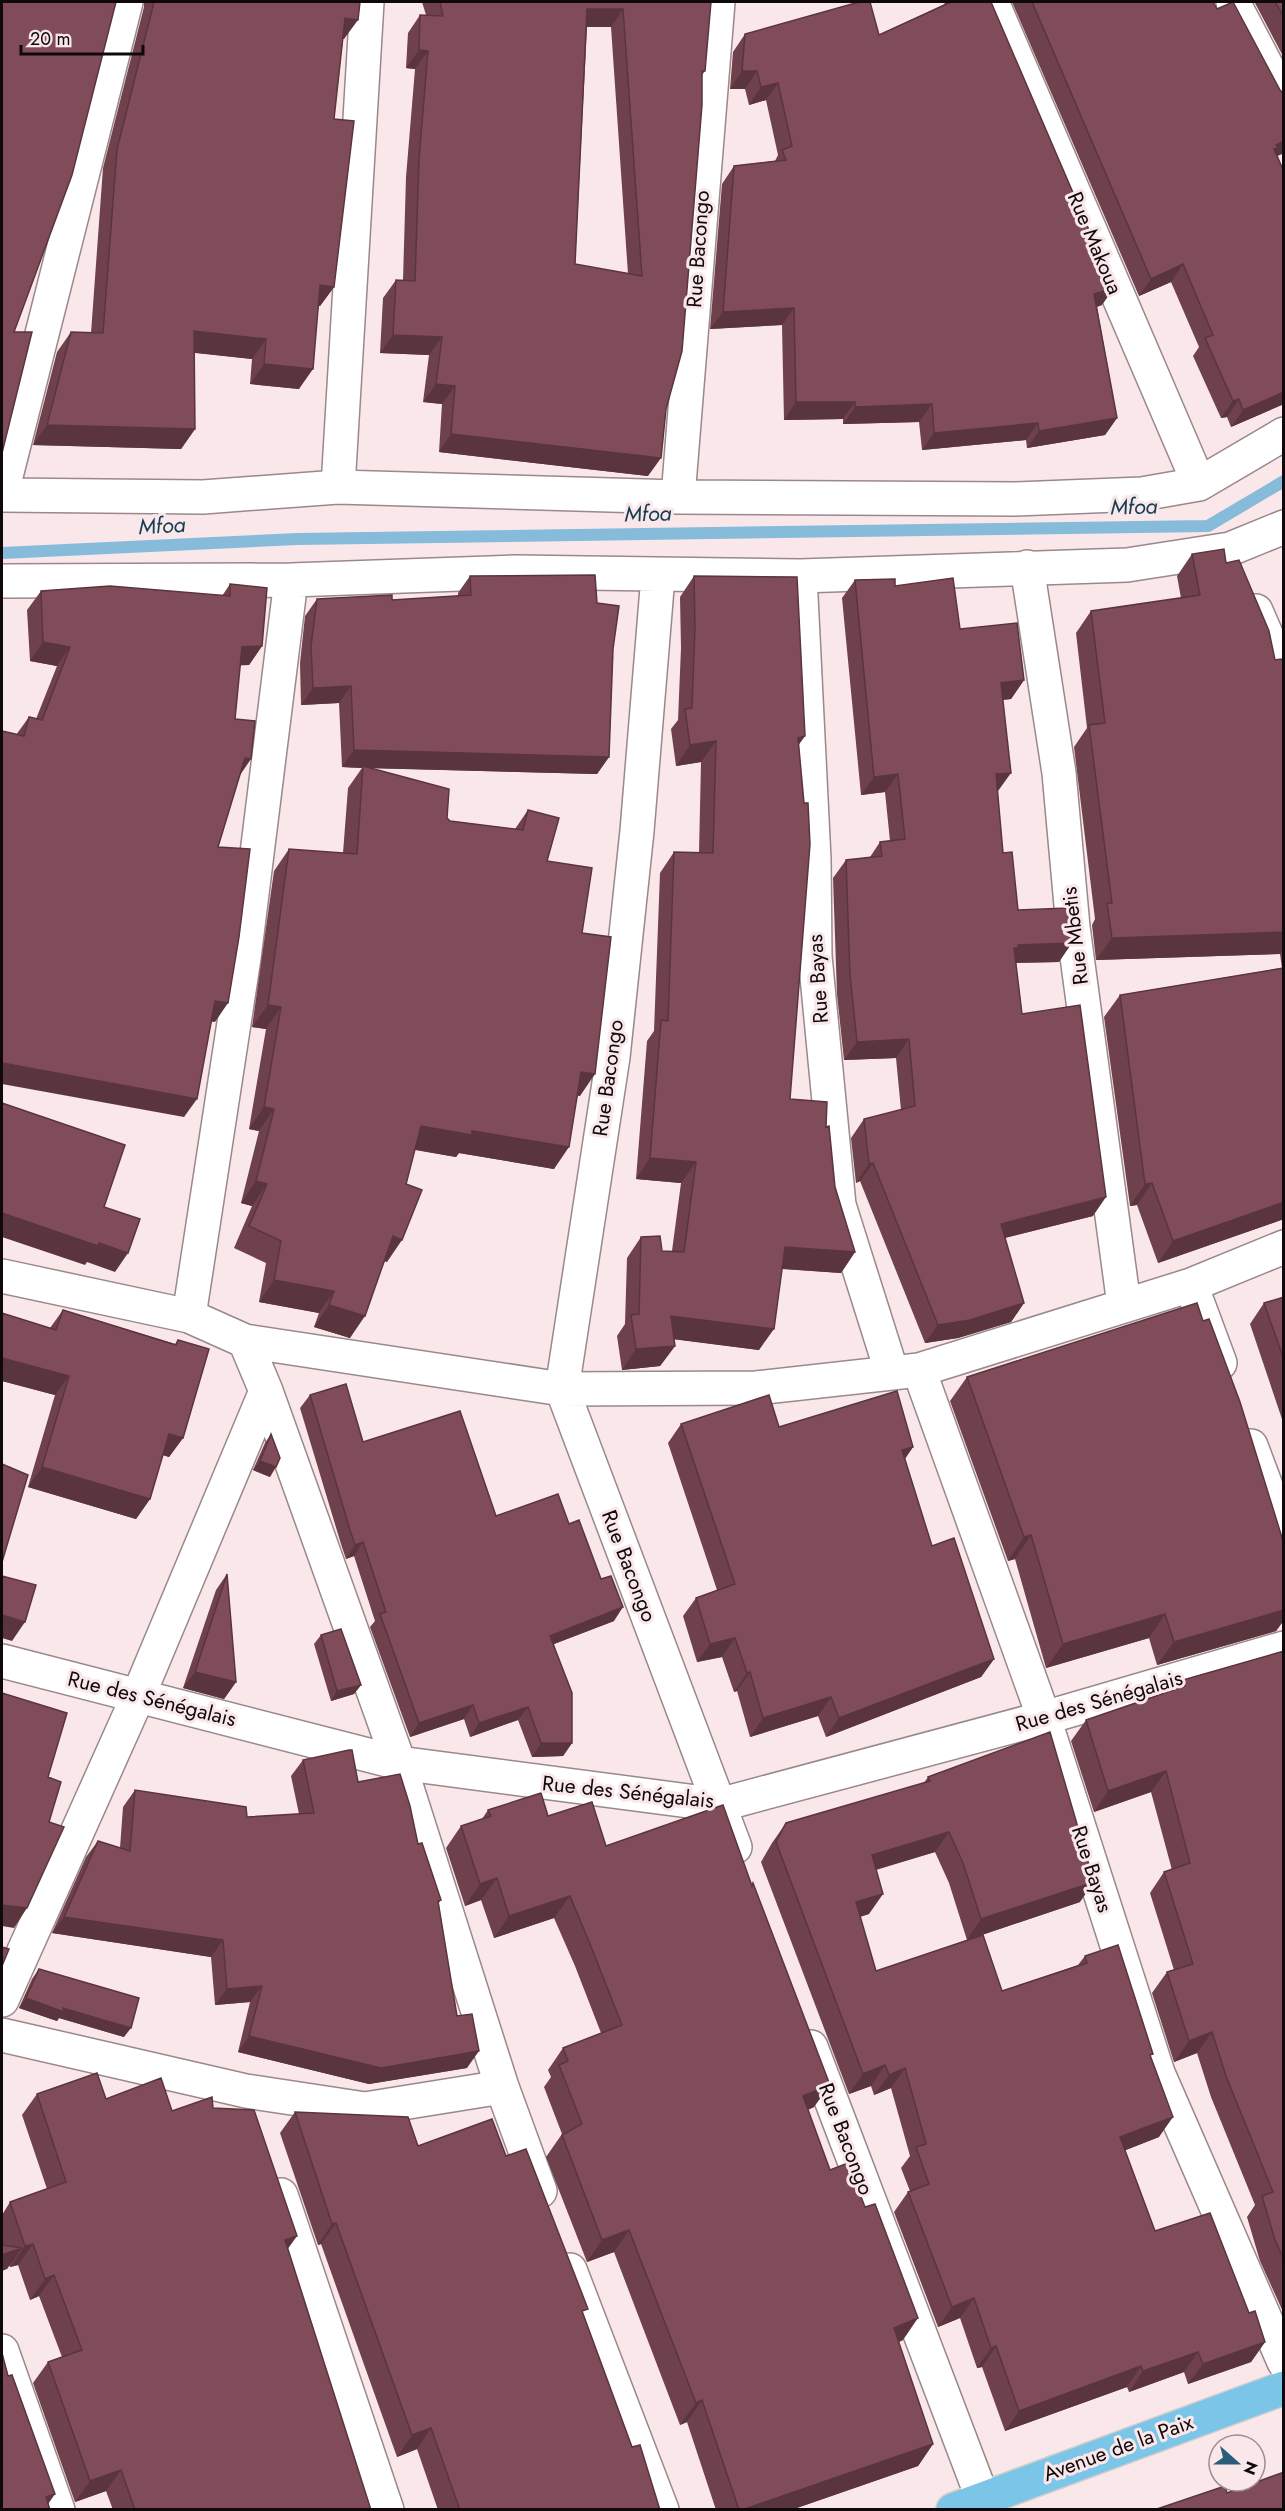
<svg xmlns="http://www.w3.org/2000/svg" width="1285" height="2511" font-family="Jost,sans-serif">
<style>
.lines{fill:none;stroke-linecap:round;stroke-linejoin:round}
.stream{stroke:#86bbda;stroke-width:12}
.minor-casing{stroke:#99888c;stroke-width:36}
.major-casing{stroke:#cfcece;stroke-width:36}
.minor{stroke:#fff;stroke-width:33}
.major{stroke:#7ac5e8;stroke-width:33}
.wall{fill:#6e414d;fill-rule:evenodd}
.shaded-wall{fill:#5a353e}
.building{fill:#804c59;stroke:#5a353e;stroke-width:1.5;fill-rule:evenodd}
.labels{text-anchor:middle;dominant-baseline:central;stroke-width:6;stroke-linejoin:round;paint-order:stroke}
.street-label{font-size:21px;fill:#0f090b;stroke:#fae7ea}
.water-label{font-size:22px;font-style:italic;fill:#123d53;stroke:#fae7ea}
</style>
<rect width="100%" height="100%" fill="#fae7ea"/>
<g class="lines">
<path class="stream" d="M2,553l295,-14 911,-13 76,-45"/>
<defs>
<path id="minor" d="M992,2l207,482
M1233,2l51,97
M338,487l29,-485
M2,492l124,-490
M2,495l201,2 135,-10 340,10 337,2 127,-5 57,-10 85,-50
M678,497l40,-495
M1027,567l32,206 14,154 51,378
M658,576l-21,255 -24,226 -51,332 173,458
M800,576l14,283 1,97 24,249 53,168
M2,581l289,-1 224,-8 285,4 327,-11 103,-16 54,-22
M1256,611l28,65
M2,1276l187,40 56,25 317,48 194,-1 163,-18 272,-85 93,-38
M1191,1285l29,78
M189,1316l55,-358 47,-378
M245,1341l21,50 133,372 103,324 38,104
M919,1370l125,348 114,355 126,289
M1251,1446l33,88
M2,1661l397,102 320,42 325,-87 240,-70
M2,2000l137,-306 127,-303
M2,2035l244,56 119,18 137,-22
M811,2047l176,463
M281,2195l106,315
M570,2270l92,240
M2,2351l56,159"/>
<path id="major" d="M953,2510l331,-122"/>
</defs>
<use href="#minor" class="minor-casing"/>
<use href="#major" class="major-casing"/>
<use href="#minor" class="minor"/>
<use href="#major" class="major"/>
</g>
<path class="wall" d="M144,2h216l-16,37h-1l-9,80v168l-14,19h-1l-20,83 -49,-5 2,-25 -57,-6v76l-14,20 -148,-4 24,-93 14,-20 20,1 12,-165 41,-161z
M422,2h289l-6,69 -3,4 -54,401 -209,-24 3,-48 -19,-2 6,-47 -49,-2 3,-55 13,-18h7l3,-103 9,-108 -9,-1 2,-35 12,-18h6zM587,27h24l17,247 -53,-10z
M943,2h48l111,303 -5,2 20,111 -12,17 -78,13 -1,-8 -104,10 -3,-28 -76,2v-5l-59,1 -2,-95 -72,4 12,-145 12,-18 41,-5 3,-6 -12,-55 -17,5 -4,-16h-15l3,-37 12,-18 134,1 66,-31z
M1012,2h201l71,151 -7,3 7,16v232l-53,23 -4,-10 -6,1 -28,-62 6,-9 -28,-65 -32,14z
M1256,2h28v56l-29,-55z
M1192,554l34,9 49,97 9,2v557l-126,44 -21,-58 -7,1 -26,-189 16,-22 162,-27 -2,-14 -184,6 -4,-35 3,-6 -21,-172 13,-19 -11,-95 15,-22 90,-13 -4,-22z
M470,576l127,27 16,46 -4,108 -12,17 -225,-6 78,53 65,8 13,-19 19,51 35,72 -2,163 -2,-1 -24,74 -95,-16 -3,4 -41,-7 -28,112 -2,-1 -35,77 -36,-11 5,-14 -60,-11 7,-39 -32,-15 18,-42 -11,-3 18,-72 -10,-2 17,-100 -14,-2 22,-156 15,-22 54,4 5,-65 14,-20 -20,-1 -3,-64 -38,2 -1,-42 5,-47 12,-17 75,1 66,-4v-3z
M694,576l111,160 -7,9 -8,354 36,28 9,60 20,65 -14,21 -59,-4 -23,81 -85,-11 1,7 -15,20 -38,4 -5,-34 8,-12 2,-66 14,-21 21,14h10l9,-68 -45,-4 11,-138 7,-10 6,-158 14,-21 25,1 2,-91 -25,4 -5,-37 7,-9 3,-72 -1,-51z
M855,580l40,6 65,43 64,51 -13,19 -8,1 -6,91 6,62 15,57 41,52 -43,1 6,51 71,202 -88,22 19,65 -13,19 -53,16 -33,5 -65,-162 -4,2 -5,-45 13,-19 37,-9 -5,-52 -52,2 -7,-66 -4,-116 13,-18 24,-3 10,-15 10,-1 -5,-49 -24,3 -19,-197z
M230,584l32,62 -13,19h-9l-5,54 5,55 -22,73 -3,175 -3,-1 -28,96 -168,-382 13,-18 7,2 21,-53 -27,-5 -3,-51 14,-19 181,5z
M1284,1297v128l-34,-101 14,-21z
M63,1310l112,34 3,-4 5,98 -14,19 -6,-2 -13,44 -14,20 -108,-32 27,-92 -53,-14v-68l48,15z
M1203,1321l81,223v76l-8,11 -119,34 -8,-27 -103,30 -31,-109 -7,2 -58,-160 17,-24z
M310,1395l53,47 133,74 73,8 45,97 -60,23 18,99 -9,13 -31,1 -14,-37 -48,17 -6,-18 -54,18 -40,-110 5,-6 -21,-65 -8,3 -5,-15 -41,-136z
M681,1424l98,3 134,20 -8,12 27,87 62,113 -13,18 -155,60 -8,-21 -68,21 -13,-46 -3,1 -12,-35 -25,5 -14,-46 13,-18 21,-8 -49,-147z
M271,1434l-1,43 -17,-7 12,-27z
M227,1574l9,108 -12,17 -41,-11 33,-98z
M321,1635l40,50 -7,9 -23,7 -17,-57z
M1284,1651v663l-24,-53 -13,-44 8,-12 -44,-108 -14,-44 -23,9 -22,-69 15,-21 7,-2 -24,-77 14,-21 8,-2 -21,-78 -57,20 -23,-71 15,-21 91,-31 6,-9z
M303,1760l55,22 60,62 23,56 -3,4 19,112 10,52 -98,16 -131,-32 12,-50 -35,3 -4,-48 -159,-24 34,-76 12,-16 22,7 3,-41 12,-17 112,27 52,-3 -8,-38z
M928,1777l152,125 -113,38 -18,-57 -14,-31 -59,18 -7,44 -9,3 16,54 126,20 76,-26 7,-9 66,102 8,79 -34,13 30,81 94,82 16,29 -14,20 -63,22 -4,-12 -55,20 -2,-5 -122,44 -23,-64 -5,1 -17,-50 -22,9 -44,-115 14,-20 2,-1 -9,-23 9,-12 -19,-68 -17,7 -3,-9 -22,8 -88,-232 11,-19 14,-20 138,-40z
M488,1810l60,6 58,30 208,261 -6,3 22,60 73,170 -4,2 34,102 -15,22 -127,44h-75l-29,-88 -7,3 -66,-173 -27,10 -41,-105 16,-23 -18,-47 7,-10 -3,-7 15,-22 38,-15 -26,-67 -21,-48 -60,20 -13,-38 -16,6 -19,-58 15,-22 21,-7z
M39,1969l85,68 -65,-19 -2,3 -38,-13 13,-29z
M37,2094l69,5 66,12 41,-3 75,141 83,261h-258l-7,-19 -31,11 -42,-119 15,-21 14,-5 -23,-61 -9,4 -12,-35 -8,2 -1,-2 -2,4 -5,-28v-26l8,-13 37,-13 -25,-74z
M295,2112l123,34 88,10 77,159 49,132 28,63h-222l-21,-61 -20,8 -76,-213 -3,1 -38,-112z"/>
<path class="shaded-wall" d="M587,9h36l-12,18h-36z
M345,18l13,2 -14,19 -13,-1z
M419,50l9,1 -13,18 -9,-1z
M742,71h15l-12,18h-15z
M778,83l-12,17 -17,5 12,-18z
M1284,141v12l-14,6 6,-14z
M1183,264l-12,18 -32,14 12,-17z
M320,285l14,2 -14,19 -13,-1z
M1114,288l-12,17 -20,6 12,-17z
M794,308l-12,17 -72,4 13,-17z
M194,331l72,8 -14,20 -72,-8z
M393,335l49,2 -13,18 -49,-2z
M264,364l49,5 -14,20 -49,-5z
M436,384l19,2 -13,18 -19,-2z
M1284,392v12l-53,23 12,-17z
M1239,399l-12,18 -6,1 12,-17z
M796,402h59l-12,17 -59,1z
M932,404l-13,18 -76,2 12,-17z
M1117,418l-12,17 -78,13 12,-17z
M1038,423l-12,17 -104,10 12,-17z
M47,425l148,4 -14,20 -148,-4z
M451,434l210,24 -13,18 -209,-24z
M43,642l27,5 -13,19 -27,-5z
M262,646l-13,19 -20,1 13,-19z
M1024,680l-13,19 -23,2 13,-18z
M351,686l-12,17 -38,2 12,-17z
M805,736l-15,21 8,-19z
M716,741l-15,21 -25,4 14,-21z
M354,750l255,7 -12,17 -234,-6v-2l-1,2 -20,-1z
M245,758l6,1 -13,19z
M1011,773l-13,18 -15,2 13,-19z
M898,774l-13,18 -24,3 13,-18z
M1284,932v17l-4,5 -184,6 16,-22z
M1072,943l-13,19 -51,1 6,-15 4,-3z
M215,1001l13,2 -13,19 -13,-2z
M268,1005l13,2 -15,22 -14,-2z
M909,1039l-13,19 -52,2 13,-18z
M2,1063l195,36 -13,18 -182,-33z
M581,1072l14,2 -15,22 -14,-2z
M264,1107l10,2 -15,22 -10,-2z
M421,1126l51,5 97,16 -15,22 -95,-16 -3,4 -50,-9z
M650,1158l46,4 -15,21 -45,-4z
M873,1163l-13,18 -4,2 13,-19z
M256,1181l11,3 -15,22 -11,-3z
M1152,1183l-15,22 -7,1 15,-22z
M1106,1197l-13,19 -105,26 13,-18z
M1284,1202v17l-126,44 15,-22z
M2,1213l97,30 29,10 -13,19 -28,-10 -2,3 -83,-28z
M393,1236l9,4 -15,22 -9,-4z
M785,1247l70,5 -14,21 -70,-5z
M274,1280l60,11 -15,22 -60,-11z
M1024,1303l-13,19 -53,16 -33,5 13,-18z
M329,1305l36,11 -15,22 -36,-11z
M671,1316l103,13 -15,21 -103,-13z
M675,1346l-15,20 -38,4 14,-21z
M2,1358l67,18 -14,19 -53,-14z
M169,1434l14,4 -14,19 -13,-4z
M913,1447l-13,18 2,-15z
M260,1461l16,6 -6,10 -17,-7z
M42,1467l108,32 -14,20 -108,-32z
M1031,1535l-16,24 -7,2 16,-24z
M363,1542l-9,14 -8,3 9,-14z
M1284,1600v20l-8,11 -119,34 17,-23z
M623,1607l-9,14 -73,28 9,-13z
M1165,1614l-16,24 -103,30 17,-24z
M2,1615l23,7 -13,19 -10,-3z
M735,1638l-13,19 -25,5 13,-18z
M994,1659l-13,18 -155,60 13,-19z
M195,1672l41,10 -12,17 -41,-11z
M750,1672l-13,19 -3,1 13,-19z
M361,1685l-7,9 -23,7 6,-10z
M831,1697l-13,19 -68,21 13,-19z
M473,1705l-9,14 -54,18 9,-14z
M528,1707l-10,13 -48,17 9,-14z
M541,1743h31l-9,13 -31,1z
M1166,1771l-15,21 -57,20 14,-21z
M949,1832l-14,20 -78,23 15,-20z
M497,1878l-16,22 -16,6 15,-22z
M1094,1882l-14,20 -113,38 14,-21z
M883,1894l-14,20 -28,8 15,-20z
M570,1896l-16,22 -60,20 15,-22z
M2,1905l25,3 -13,20 -12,-2z
M64,1917l159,23 -12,17 -159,-24z
M262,1986l-12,16 -35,3 12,-16z
M26,1998l37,10 68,20 -7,9 -65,-19 -2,3 -38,-13z
M1212,2032l-15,21 -23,9 15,-21z
M249,2036l230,15 -12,17 -98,16 -131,-32z
M885,2065l-14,21 -22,8 14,-20z
M905,2068l-14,20 -17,7 15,-20z
M830,2085l-16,22 -27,11 16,-22z
M1173,2117l-14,20 -53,21 14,-21z
M336,2223l-15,21 -3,1 14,-21z
M629,2230l-15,22 -27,10 15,-22z
M297,2236l-15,21 3,-17z
M33,2244l-15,21 -8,2 15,-21z
M22,2248l-15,21 -5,2v-16z
M54,2275l-15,21 -9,4 15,-21z
M974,2298l-14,20 -22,9 14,-20z
M918,2318l-15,22 -24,10 15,-22z
M1265,2342l-14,20 -63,22 15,-20z
M996,2346l-14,21 -5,1 14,-20z
M1198,2352l-14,20 -55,20 14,-21z
M1141,2366l-14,21 -122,44 14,-20z
M702,2400l-15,22 -7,3 16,-22z
M431,2428l-14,21 -20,8 15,-22z
M933,2444l-15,22 -127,44h-49z
M121,2470l-15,21 -31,11 15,-21z
M55,2494l-11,16 2,-13z"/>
<path class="building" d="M2,2h114l-44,173 -58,157h18l-30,121z
M154,2h206l-2,18 -13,-2 -11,101 20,2 -20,166 -14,-2 -7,84 -49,-5 2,-25 -72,-8 1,98 -148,-4 24,-93 32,1 14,-184z
M440,2h271l-6,69h-3v34l-20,246 -16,58 -5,49 -210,-24 4,-48 -19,-2 6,-47 -49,-2 3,-55 19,1 4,-122 9,-108 -9,-1 1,-35 23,1zM587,9h36l19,267 -67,-12z
M859,2h11l9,33 72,-33h40l123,286 -20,6 23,124 -78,13 -1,-8 -104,10 -2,-29 -77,3v-5h-59l-2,-94 -71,4 11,-146 52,-6 -4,-10 10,-4 -14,-63 -17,4 -4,-16h-15l3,-37z
M1032,2h181l4,7 16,-7 47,88 4,4v47l-8,4 2,3 -4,1 10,23v220l-41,18 -4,-11 -6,2 -28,-63 8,-3 -30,-71 -32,15z
M1275,2h9v15z
M1224,549l2,14 13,-3 30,71 6,29 6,-1 3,3v270l-172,6 -5,-35h5l-23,-178 16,-2 -14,-112 109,-16 -8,-41z
M595,575l2,28 22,3 -6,43 -4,108 -255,-7 -3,-64 -38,2 -2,-42 6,-47 75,-4v5l79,-5 -1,-19z
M694,576l103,1 8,159 -7,2 6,65h4l2,41 -20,255 37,3 -1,25 3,-1 6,61 20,65 -70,-5 -11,82 -103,-13 4,30 -39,3 -5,-34 8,-1 2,-77 19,-1 2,15 22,1 12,-90 -46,-4 11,-138 7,1 6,-169 39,1 3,-112 -26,4 -5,-36 7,-1 3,-81z
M953,578l7,51 57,-6 7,57 -23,3 10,90 -15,1 7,79 9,-1 6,58 49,-2 5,35 -54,2 1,3h-5l8,66 58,-9 26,192 -105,27 23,79 -54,17 -32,5 -65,-162 -4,1 -5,-45 51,-13 -6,-67 -52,3 -7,-67 -4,-115 36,-4 -2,-14 25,-3 -7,-65 -24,3 -19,-197 40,-1v7z
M230,584l37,4 -5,58 -20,1 -7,72 20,2 -4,38 -6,-1 -27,89 32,2 -11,88 -11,66 -13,-2 -18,98 -195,-36v-332l22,5 5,-19 13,3 28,-73 -27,-5 -2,-51 69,-5 120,10z
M363,766l86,23 -2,29 3,3 73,9 5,-20 31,8 -12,43 45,7 -10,65 29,4 -16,137 -14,-2 -12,75 -97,-16v4l-51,-9 -15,58 16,6 -20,50 -9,-4 -28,80 -36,-11 5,-14 -60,-11 7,-39 -32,-15 18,-42 -11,-3 18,-72 -10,-2 17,-100 -13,-2 21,-156 68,5z
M1284,968v234l-111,39 -21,-58 -7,1 -25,-189z
M2,1103l123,42 -21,62 36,12 -12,34 -29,-10 -1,3 -96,-33z
M1284,1297v63l-20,-57z
M1197,1303l6,18 6,-2 31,83 44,142v66l-110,32 -9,-28 -102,30 -32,-109 -7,2 -57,-160z
M63,1310l113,35 2,-5 31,9 -26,89 -14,-4 -19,65 -108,-32 27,-91 -67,-18v-45l54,17z
M346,1384l17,58 97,-31 36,105 62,-22 11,30 10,-4 22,59 10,-3 12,31 -73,29 22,57v50h-31l-13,-36 -49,16 -6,-18 -54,18 -39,-109 6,-2 -23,-70 -8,3 -5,-15 -40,-135z
M897,1391l16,56 -11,3 30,96 22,-8 40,121 -155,59 -8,-21 -68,21 -13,-46 -3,1 -12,-35 -25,6 -14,-46 39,-14 -54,-160 88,-29 10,32z
M271,1434l9,24 -4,9 -16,-6z
M2,1464l26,11 -26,87z
M227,1574l9,108 -41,-10z
M2,1576l34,9 -11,37 -23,-7z
M341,1629l20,56 -24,6 -16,-56z
M1284,1651v608l-9,-19 -13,-44 11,-4 -47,-116 -14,-44 -23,9 -22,-69 26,-8 -29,-92 26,-9 -24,-92 -58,20 -22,-71 99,-34 -2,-6z
M2,1693l65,20 -19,64 13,5 -12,40 15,5 -37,81 -25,-3z
M1050,1732l44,150 -113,37 -18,-56 -14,-31 -77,23 11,39 -27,8 20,69 107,-36 19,56 85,-28 -2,-7 33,-11 35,109 -3,1 23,62 -53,20 35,94 55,-18 39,100 6,-2 10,31 -62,22 -5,-12 -55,19 -2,-5 -122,45 -23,-65 -5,2 -17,-50 -22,9 -44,-115 21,-8 -13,-37 10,-3 -21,-76 -16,7 -4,-10 -22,9 -87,-232 10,-19 144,-42 -2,-4z
M349,1750h3l6,32 42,-8 10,32 8,38 4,-1 19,57 -3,1 19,115 15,-2 7,37 -98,17 -132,-32 13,-50 -35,3 -4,-49 -159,-23 34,-76 32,10 5,-61 111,17 1,10 67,-4 -11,-53z
M541,1793l7,23 44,-14 14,44 117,-41 29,81 1,-3 77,202 -27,11 27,74 18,-7 17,44 10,-3 43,114 -24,10 39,116 -191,66h-3l-37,-110 -6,3 -67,-173 -27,10 -40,-105 20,-11 -23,-59 9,-4 -5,-13 59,-23 -32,-81 -20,-48 -61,20 -12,-38 -17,6 -19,-58 30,-10 -3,-6z
M2,1947l7,2 -7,17z
M39,1969l100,29 -8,30 -68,-20 1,4 -38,-14z
M97,2073l9,26 55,-21 11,33 40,-14 1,11 41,2 43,126 -12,4 86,270h-236l-14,-40 -31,11 -42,-119 34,-12 -28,-75 -9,4 -12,-35 -8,2 -15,-44 56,-20 -29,-88z
M295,2112l113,5 10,29 74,-27 14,37 20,-7 62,160 -6,2 50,136 8,-2 20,65h-200l-29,-82 -19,7 -76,-212 -4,1z
M2,2245l20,3 -20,7z
M2,2353l6,23 4,-1 43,119 -9,3 4,13h-48z
M1284,2472v38h-130l71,-24 2,7z"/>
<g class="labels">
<g class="street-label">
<text transform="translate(1095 243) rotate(67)">Rue Makoua</text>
<text transform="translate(698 249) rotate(-86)">Rue Bacongo</text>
<text transform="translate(1075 936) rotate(-97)">Rue Mbetis</text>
<text transform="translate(818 979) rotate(-94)">Rue Bayas</text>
<text transform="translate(608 1078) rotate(-82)">Rue Bacongo</text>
<text transform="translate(629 1566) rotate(69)">Rue Bacongo</text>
<text transform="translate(152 1699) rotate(14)">Rue des Sénégalais</text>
<text transform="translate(1099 1701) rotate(-16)">Rue des Sénégalais</text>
<text transform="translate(628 1792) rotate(6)">Rue des Sénégalais</text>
<text transform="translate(1092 1869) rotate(72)">Rue Bayas</text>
<text transform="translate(846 2139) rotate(69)">Rue Bacongo</text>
<text transform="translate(1118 2448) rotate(-20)">Avenue de la Paix</text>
</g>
<g class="water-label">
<text transform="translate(1134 506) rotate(-1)">Mfoa</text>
<text transform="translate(648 513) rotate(-1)">Mfoa</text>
<text transform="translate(162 525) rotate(-3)">Mfoa</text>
</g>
</g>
<rect width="1285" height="2511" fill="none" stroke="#0f090b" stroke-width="6"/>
<g transform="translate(1237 2463) rotate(111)"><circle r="28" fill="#fae7ea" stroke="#9c8e91" stroke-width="1.5"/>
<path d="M0-4.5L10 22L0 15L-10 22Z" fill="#2a5d7a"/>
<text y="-9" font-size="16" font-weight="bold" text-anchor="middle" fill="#0f090b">N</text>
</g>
<path d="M21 45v9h122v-9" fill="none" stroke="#0f090b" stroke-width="3"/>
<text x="30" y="45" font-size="18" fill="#0f090b" stroke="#fae7ea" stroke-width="4.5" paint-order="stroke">20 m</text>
</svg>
